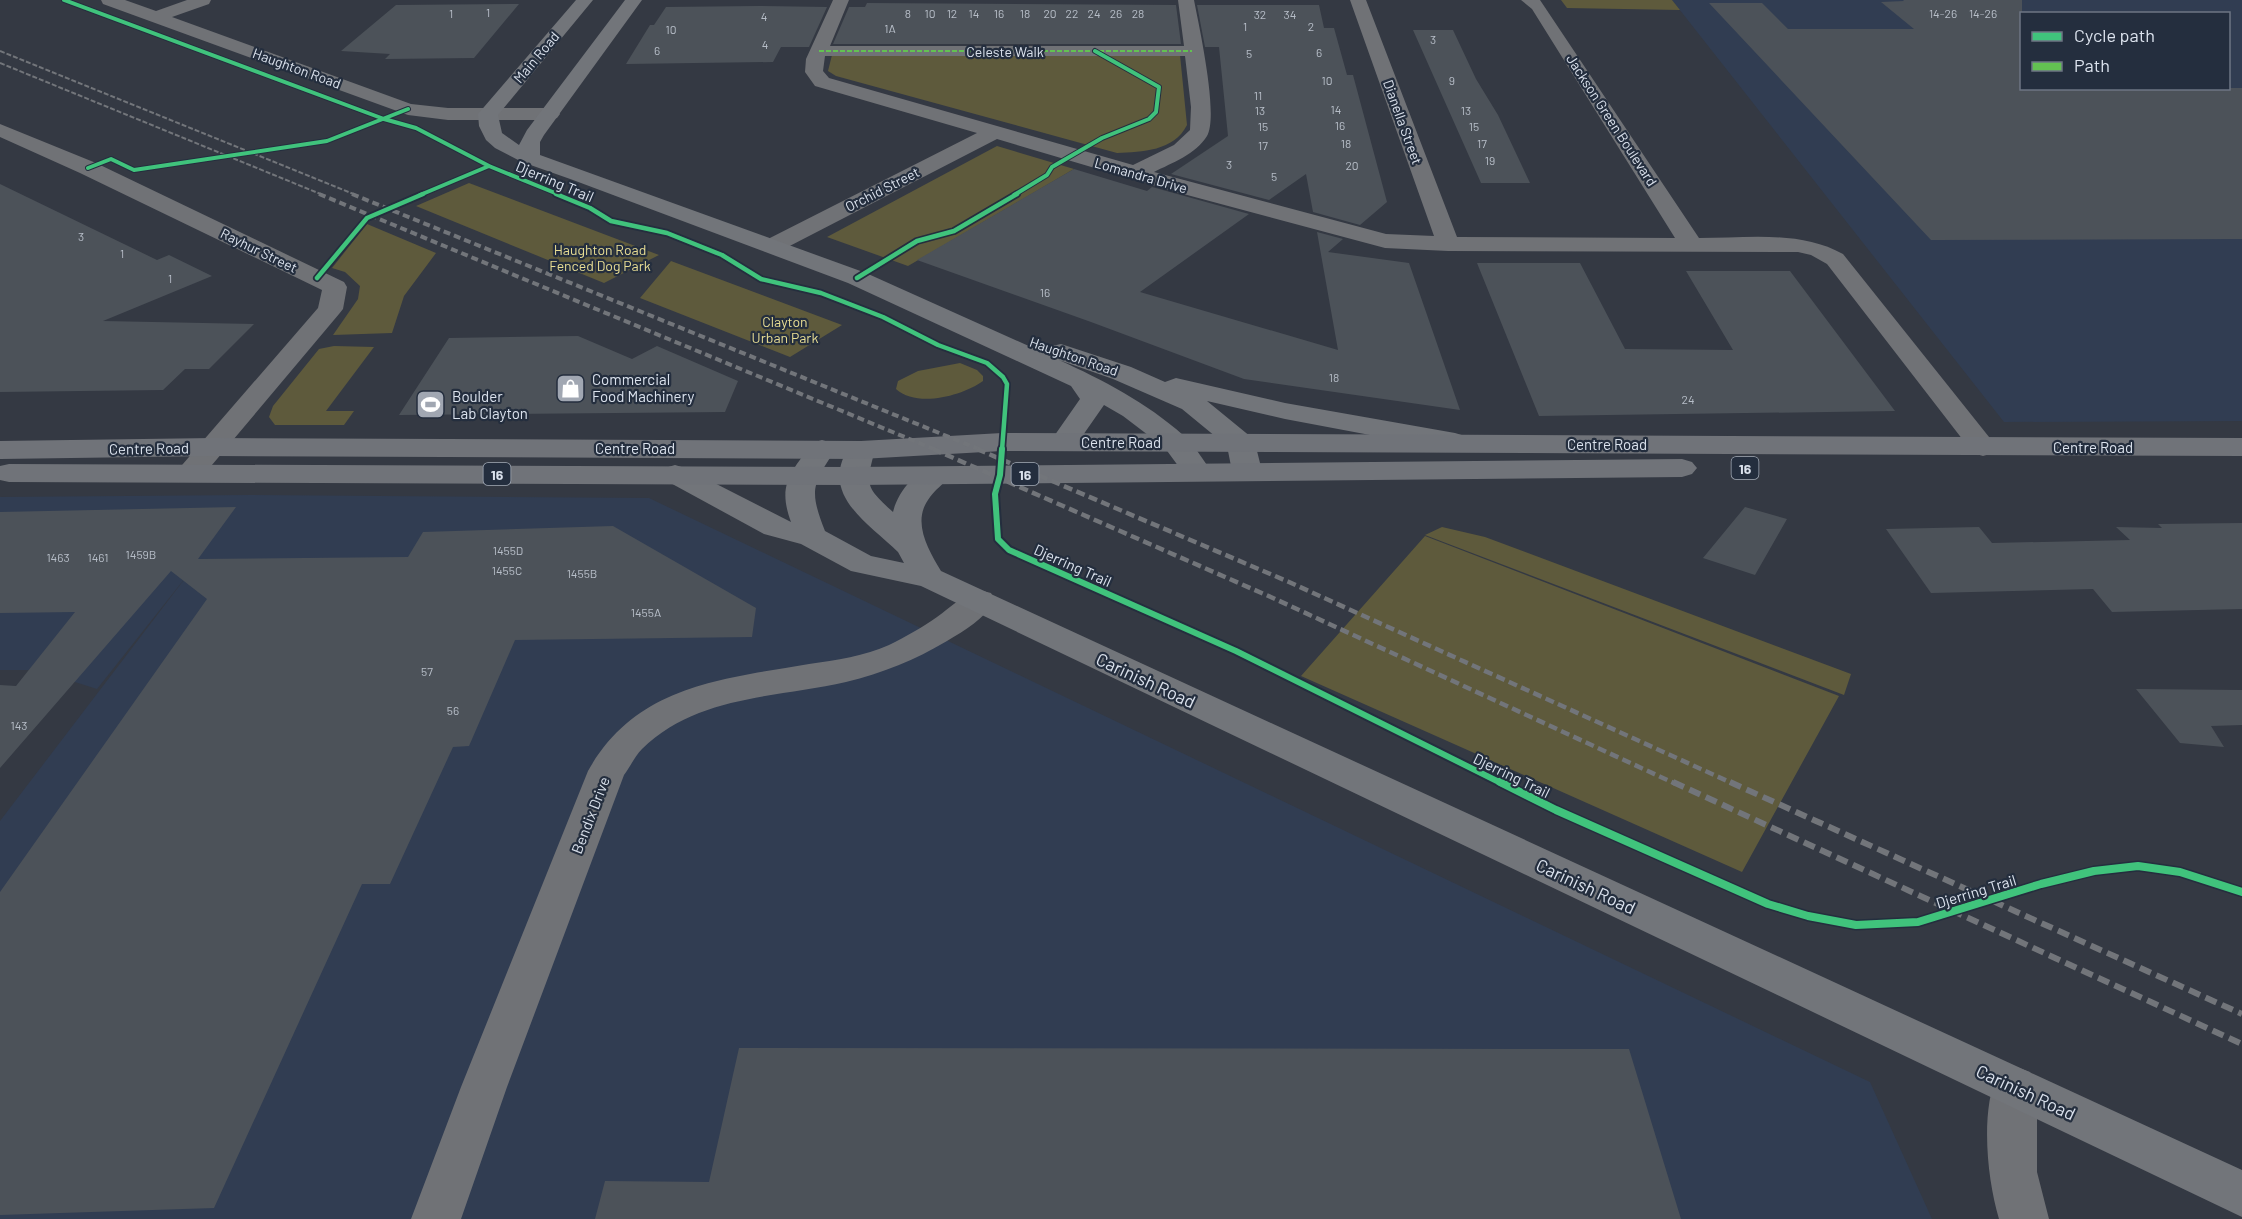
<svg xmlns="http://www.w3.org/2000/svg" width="2242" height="1219" font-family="Barlow,sans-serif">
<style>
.built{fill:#313d52;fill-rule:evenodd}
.green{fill:#5e5a3c}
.building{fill:#4c5259}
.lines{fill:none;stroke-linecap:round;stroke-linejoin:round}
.street{fill:#707276;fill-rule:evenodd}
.secondary{fill:#72757a;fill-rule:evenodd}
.primary{fill:#707379;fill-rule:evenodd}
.rail-far3{stroke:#72757a;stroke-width:2;stroke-dasharray:5 2;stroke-linecap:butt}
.rail-far2{stroke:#72757a;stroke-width:4;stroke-dasharray:7 4;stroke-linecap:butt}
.rail-far1{stroke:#72757a;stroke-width:4.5;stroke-dasharray:9 4.5;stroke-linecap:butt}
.rail{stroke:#72757a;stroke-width:6;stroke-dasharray:12 6;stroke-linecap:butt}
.quiet{stroke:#63c152;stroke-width:2;stroke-dasharray:5 2;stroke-linecap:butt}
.cycleway-far3-casing{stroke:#242e3e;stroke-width:6}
.cycleway-far2-casing{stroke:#242e3e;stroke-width:8}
.cycleway-far1-casing{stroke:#242e3e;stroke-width:10}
.cycleway-casing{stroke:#242e3e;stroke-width:11}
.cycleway-far3{stroke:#40c37c;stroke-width:4}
.cycleway-far2{stroke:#40c37c;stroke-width:4.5}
.cycleway-far1{stroke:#40c37c;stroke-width:6}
.cycleway{stroke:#40c37c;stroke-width:8}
.labels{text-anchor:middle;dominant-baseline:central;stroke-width:4.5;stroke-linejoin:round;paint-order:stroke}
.number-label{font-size:12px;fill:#b7bec8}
.far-street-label{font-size:14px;fill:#dbe2ed;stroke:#242e3e}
.far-park-label{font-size:14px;fill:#e9de94;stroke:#242e3e}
.shield{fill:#242e3e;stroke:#a4acb8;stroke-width:1.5}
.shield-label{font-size:14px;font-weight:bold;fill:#dbe2ed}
.street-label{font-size:15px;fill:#dbe2ed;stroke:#242e3e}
.poi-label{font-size:15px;fill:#dbe2ed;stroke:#242e3e;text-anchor:start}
.near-street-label{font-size:18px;fill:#dbe2ed;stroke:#242e3e}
</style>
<rect width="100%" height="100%" fill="#343943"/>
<path class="built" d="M1672,0h570v421l-238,1zM2022,14h206v74h-206z
M248,495l401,3 1221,584 62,137h-1932v-398l193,-253 -96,121 -60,-19h-37v-173z"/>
<path class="green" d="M1561,0h111l8,10 -113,-2z
M832,55h348l7,70c-13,26 -45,27 -70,28l-281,-77 -8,-5z
M997,146l77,23 -166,97 -81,-29z
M469,183l190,72 -55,28 -188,-77z
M367,224l69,29 -32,43 -12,37 -59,2 25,-36 2,-13 -15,-14 -13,-4z
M671,261l171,64 -52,32 -150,-59z
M334,346l40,1 -48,64h28l-10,14h-69l-6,-8 4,-11 46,-57z
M960,363l17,7 6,6v5c-21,15 -66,27 -87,8l2,-8 20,-10z
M1442,527l43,10 366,137 -7,21 -419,-160z
M1425,536l414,160 -97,176 -441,-196z"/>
<path class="building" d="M1903,0h119v88h220v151l-311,1 -222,-237h53l26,26h126l-33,-27 23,-1z
M867,3l309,2 5,39h-348l16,-37h16z
M519,4l-45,54 -89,1 5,-5 -49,-3 55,-46z
M1197,5h122l5,23h10l13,47h6l34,127 -27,23 -47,-13 -7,-38 -37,26 -98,-26 57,-38 -9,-89h-14z
M666,7l92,-1 69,1 -18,40h-28l-8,15 -147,2 24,-39h4z
M1413,30h40l23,49 22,36 32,68h-49z
M1074,169l73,22 5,-4 97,27 -109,78 198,58 -21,-118 26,7 -15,13 81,11 51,147 -216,-31 -153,-57 -174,-62z
M0,184l157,76 12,-5 43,21 -109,45 151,3 -45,45h-24l-22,21 -163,2z
M1477,263h103l45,86 108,1 -47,-79h104l105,140 -356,5z
M578,336l54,23 25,-13 81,35 -13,31 -326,3 50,-77z
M236,507l-38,52 210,-2 15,-25 190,-6 143,82 -4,29 -237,3 -46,106 -16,1 -63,137h-28l-148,324 -214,7v-323l207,-293 -36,-28 -171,197v-83l16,1 59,-74 -75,1v-101z
M1745,507l42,12 -32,56 -52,-17z
M2242,523v86l-130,3 -19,-23 -162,4 -45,-64 93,-2 13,16 138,-3 -14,-13 46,1 -4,-4z
M2136,689l106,1v35l-31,1 13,21 -44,-4z
M739,1048l890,1 52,170h-1086l10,-38 104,1z"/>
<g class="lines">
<path class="street" d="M101,0h24l31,11 31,-11h24l-2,4 -37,13 239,87 37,4h102l7,2 3,4 -3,4 -7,2h-102l-40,-5 -305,-111z
M833,0h16l-19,46h354l-6,-46h16c5,26 25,116 13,136 -11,18 -35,27 -53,36l232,62 48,2 -84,-236h16l91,237 218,1 -143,-229 -11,-9h19l159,238c48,0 101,-8 144,16l154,193 -4,6 -10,3 -10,-3 -146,-189 -16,-9 -13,-3 -350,-1 -63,-3 -209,-56 -179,-53 -217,112 -8,2 -8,-2 -4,-5 4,-5 213,-108 -162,-47 -10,-14 1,-13zM825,56h360l6,51 -1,23 -16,15 -41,20 -304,-87 -6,-7z
M0,124l96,39 248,119 3,5 -4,22 -4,5 -138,164 -10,3 -10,-3 -5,-6 142,-164 4,-18 -242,-117 -80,-36z
M979,590l12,3 4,8c-10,17 -31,30 -48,40 -32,19 -64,32 -101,41 -70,16 -149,13 -204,67 -7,7 -12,18 -18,26l-117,312 -46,132h-50l50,-132 127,-316c48,-86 134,-92 221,-107 27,-4 56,-8 80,-19 16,-8 34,-18 48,-28 14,-10 25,-22 42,-27z
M2014,1066l16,6 7,15v85l12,47h-50c-12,-40 -19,-108 -1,-147z"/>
<path class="secondary" d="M576,0h17l-95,115 4,18 17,12 8,-15 98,-130h17l-98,135 -4,7v13l326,118 185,83 -3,-4 4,-6 9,-2 70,23 34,15 11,-4 109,25 170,30 10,3 4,6 -4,6 -10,3 -170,-32 -78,-18 44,36 4,6 7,28 -5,6 -10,3 -10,-3 -5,-6 -5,-25 -45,-37 -69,-30 -54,-19c44,20 88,43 124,75 11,9 20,25 29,37l-5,6 -10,3 -10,-3 -22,-30 -42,-32 -19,-11 -30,43 -10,3 -10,-3 -4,-6 30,-43 -9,-13 -223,-103 -275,-103 -51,-18 -27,-14 -9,-8 -7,-14 -1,-12z
M822,440l10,3 4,6c-24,36 -27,41 -11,82l46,25 33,7 -6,-11c-32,-31 -81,-59 -47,-108l10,-3 10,3 4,6c-10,36 -9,37 18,62 6,-23 28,-50 53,-43l5,6c-7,9 -17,15 -23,25 -16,23 1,51 13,71l1301,599v47l-1321,-631 -70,-15 -50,-27 -37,-10 -99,-54 -5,-6 5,-6 10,-3 10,3 106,54c-14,-38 0,-49 21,-79z"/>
<path class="primary" d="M1002,433l1240,5v18l-1240,-5 -141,8 -647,-3 -214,3v-18l214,-3 647,3z
M1682,459l10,3 5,6 -5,6 -10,3 -829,8 -844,-3 -9,-2v-14l9,-2 844,3z"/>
<path class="rail-far3" d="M0,51l356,144
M0,63l323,132"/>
<path class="rail-far2" d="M319,194l617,256
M352,194l629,256"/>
<path class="rail-far1" d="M933,449l340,149 403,186
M977,449l312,133 445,202"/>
<path class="rail" d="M1673,782l569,262
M1730,782l512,232"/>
<path class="quiet" d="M819,51h373"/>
<defs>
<path id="cycleway-far3" d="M64,0l320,119 32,9 73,38 71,29
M88,168l23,-9 23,11 193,-29 81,-32
M420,195l69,-29
M1014,195l33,-20 5,-8 50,-29 47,-19 7,-7 3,-25 -64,-36"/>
<path id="cycleway-far2" d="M556,194l34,14 21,13 56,12 55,22 39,24 60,14 62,24 55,28 49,18 16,14 4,7 -5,66
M317,278l50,-60 56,-24
M857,278l60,-37 37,-10 63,-37"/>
<path id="cycleway-far1" d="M1002,449l-2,26 -5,19 3,45 11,11 227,101 267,133"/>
<path id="cycleway" d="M1500,782l56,28 212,94 40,12 48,9 62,-3 123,-38 53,-13 44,-5 42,6 62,20"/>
</defs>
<use href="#cycleway-far3" class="cycleway-far3-casing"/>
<use href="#cycleway-far2" class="cycleway-far2-casing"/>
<use href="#cycleway-far1" class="cycleway-far1-casing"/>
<use href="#cycleway" class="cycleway-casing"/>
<use href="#cycleway-far3" class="cycleway-far3"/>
<use href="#cycleway-far2" class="cycleway-far2"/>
<use href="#cycleway-far1" class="cycleway-far1"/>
<use href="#cycleway" class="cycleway"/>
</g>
<defs>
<symbol id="shop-square" viewBox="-11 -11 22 22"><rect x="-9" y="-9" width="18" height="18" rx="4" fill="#a1a7b2" stroke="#242e3e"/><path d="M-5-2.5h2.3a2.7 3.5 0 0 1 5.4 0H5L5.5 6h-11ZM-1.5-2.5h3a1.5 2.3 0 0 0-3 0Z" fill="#fff"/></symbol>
<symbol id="stadium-square" viewBox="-11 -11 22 22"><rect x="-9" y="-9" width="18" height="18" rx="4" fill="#a1a7b2" stroke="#242e3e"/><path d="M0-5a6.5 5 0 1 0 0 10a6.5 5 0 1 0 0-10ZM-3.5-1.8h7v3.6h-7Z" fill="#fff"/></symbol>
</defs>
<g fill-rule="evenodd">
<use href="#shop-square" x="554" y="372" width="33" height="33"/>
<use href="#stadium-square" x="414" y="388" width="33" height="33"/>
</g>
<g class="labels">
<g class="number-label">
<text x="488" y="12">1</text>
<text x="451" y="13">1</text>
<text x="908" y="13">8</text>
<text x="930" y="13">10</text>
<text x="952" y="13">12</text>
<text x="974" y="13">14</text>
<text x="999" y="13">16</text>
<text x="1025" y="13">18</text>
<text x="1050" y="13">20</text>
<text x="1072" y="13">22</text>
<text x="1094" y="13">24</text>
<text x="1116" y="13">26</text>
<text x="1138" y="13">28</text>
<text x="1943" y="13">14-26</text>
<text x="1983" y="13">14-26</text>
<text x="1260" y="14">32</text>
<text x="1290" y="14">34</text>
<text x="764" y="16">4</text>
<text x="1245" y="26">1</text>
<text x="1311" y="26">2</text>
<text x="890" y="28">1A</text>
<text x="671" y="29">10</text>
<text x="1433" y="39">3</text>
<text x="765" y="44">4</text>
<text x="657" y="50">6</text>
<text x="1319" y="52">6</text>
<text x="1249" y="53">5</text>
<text x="1327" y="80">10</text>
<text x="1452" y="80">9</text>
<text x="1258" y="95">11</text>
<text x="1336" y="109">14</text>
<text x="1260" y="110">13</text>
<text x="1466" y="110">13</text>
<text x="1340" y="125">16</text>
<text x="1263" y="126">15</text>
<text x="1474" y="126">15</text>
<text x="1346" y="143">18</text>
<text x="1482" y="143">17</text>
<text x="1263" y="145">17</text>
<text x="1490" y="160">19</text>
<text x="1229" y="164">3</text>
<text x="1352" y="165">20</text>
<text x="1274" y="176">5</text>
<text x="81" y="236">3</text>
<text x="122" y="253">1</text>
<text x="170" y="278">1</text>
<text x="1045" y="292">16</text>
<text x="1334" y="377">18</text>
<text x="1688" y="399">24</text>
<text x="508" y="550">1455D</text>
<text x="141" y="554">1459B</text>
<text x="58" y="557">1463</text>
<text x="98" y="557">1461</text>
<text x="507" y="570">1455C</text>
<text x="582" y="573">1455B</text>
<text x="646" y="612">1455A</text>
<text x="427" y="671">57</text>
<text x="453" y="710">56</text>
<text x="19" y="725">143</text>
</g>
<g class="far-street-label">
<text x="1005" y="51">Celeste Walk</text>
<text transform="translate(536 57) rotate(-50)">Main Road</text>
<text transform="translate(297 68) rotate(20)">Haughton Road</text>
<text transform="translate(1612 120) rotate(57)">Jackson Green Boulevard</text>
<text transform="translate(1403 122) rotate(70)">Dianella Street</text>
<text transform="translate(1141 175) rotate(16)">Lomandra Drive</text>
<text transform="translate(882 189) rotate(-27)">Orchid Street</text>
<text transform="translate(259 250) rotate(26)">Rayhur Street</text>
<text transform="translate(1074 356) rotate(19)">Haughton Road</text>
</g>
<g class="far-park-label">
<text x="600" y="249">Haughton Road<tspan x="600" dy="16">Fenced Dog Park</tspan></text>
<text x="785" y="321">Clayton<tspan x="785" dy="16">Urban Park</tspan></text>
</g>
<g class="shield">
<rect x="1731.5" y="457" width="27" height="22" rx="4.5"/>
<rect x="483.5" y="463" width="27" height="22" rx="4.5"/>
<rect x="1011.5" y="463" width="27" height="22" rx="4.5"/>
</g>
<g class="shield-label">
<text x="1745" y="468">16</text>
<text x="497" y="474">16</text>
<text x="1025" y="474">16</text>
</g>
<g class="street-label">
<text transform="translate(555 181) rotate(23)">Djerring Trail</text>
<text x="1121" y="442">Centre Road</text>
<text x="1607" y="444">Centre Road</text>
<text x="2093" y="447">Centre Road</text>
<text transform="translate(149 448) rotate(-1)">Centre Road</text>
<text x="635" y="448">Centre Road</text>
<text transform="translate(1073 565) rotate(24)">Djerring Trail</text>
<text transform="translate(1512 775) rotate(26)">Djerring Trail</text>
<text transform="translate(590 815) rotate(-69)">Bendix Drive</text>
<text transform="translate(1976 891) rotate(-17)">Djerring Trail</text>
</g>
<g class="poi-label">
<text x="592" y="379">Commercial<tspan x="592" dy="17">Food Machinery</tspan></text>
<text x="452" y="396">Boulder<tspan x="452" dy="17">Lab Clayton</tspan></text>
</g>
<g class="near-street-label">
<text transform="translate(1146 680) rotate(25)">Carinish Road</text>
<text transform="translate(1586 886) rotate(25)">Carinish Road</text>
<text transform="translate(2026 1092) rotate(25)">Carinish Road</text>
</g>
</g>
<rect x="2020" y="12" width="210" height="78" fill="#242e3e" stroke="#6d7684" stroke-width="1.5"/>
<rect x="2032" y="32" width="30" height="9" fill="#40c37c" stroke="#6d7684" stroke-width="1.5"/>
<text x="2074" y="42" font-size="18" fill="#dbe2ed">Cycle path</text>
<rect x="2032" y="62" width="30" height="9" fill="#63c152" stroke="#6d7684" stroke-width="1.5"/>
<text x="2074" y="72" font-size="18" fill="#dbe2ed">Path</text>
</svg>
